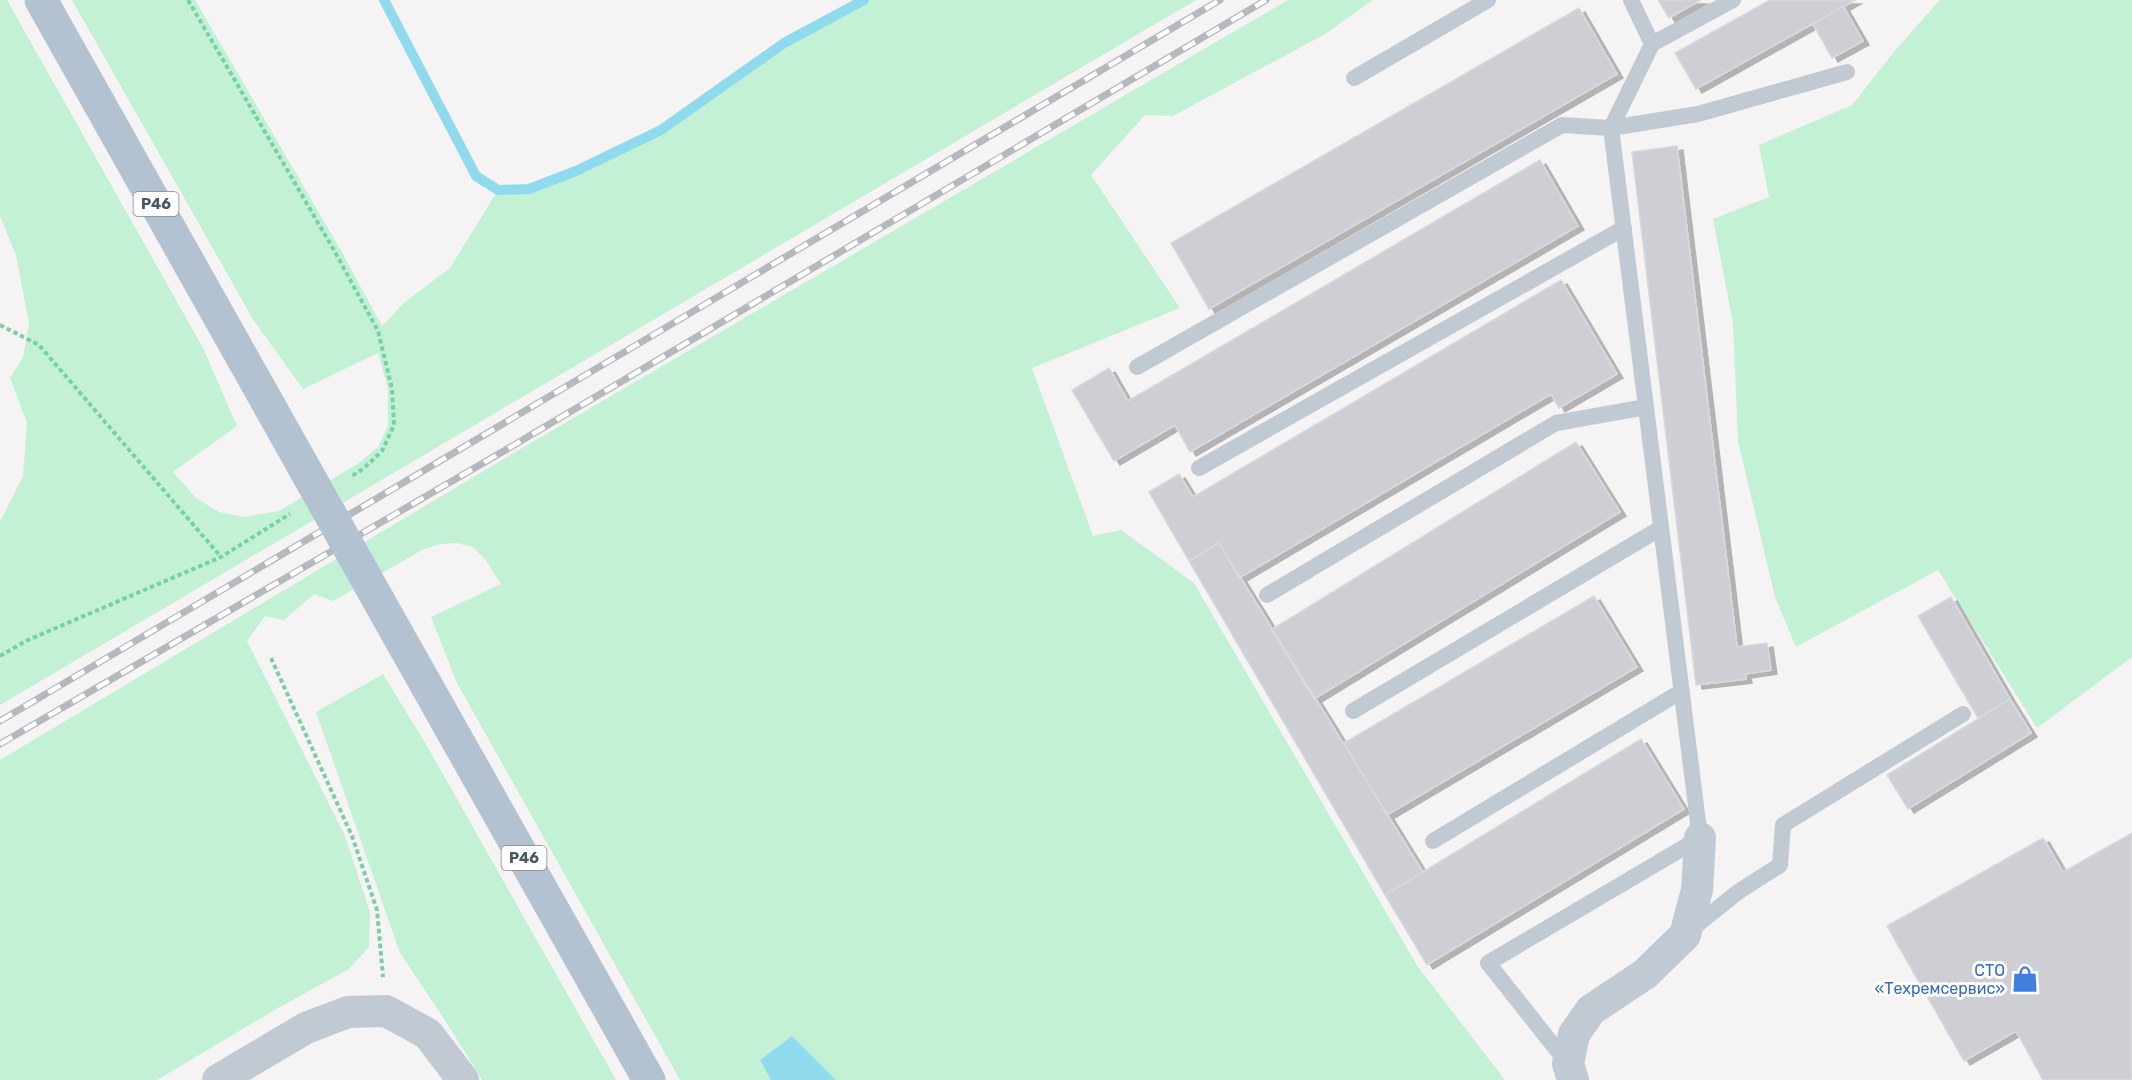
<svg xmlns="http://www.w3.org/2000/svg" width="2132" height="1080" font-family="Rubik,sans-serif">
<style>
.green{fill:#c3f1d5}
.water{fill:#90daee}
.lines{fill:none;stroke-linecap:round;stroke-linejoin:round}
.stream{stroke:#90daee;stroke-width:10}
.building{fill:#cdcfd5;stroke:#d7d9de;stroke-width:1.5;filter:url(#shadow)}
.path{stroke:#7ad0a6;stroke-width:4;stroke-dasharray:4.5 3;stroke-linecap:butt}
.service{stroke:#c1cad2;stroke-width:16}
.minor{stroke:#c1cad2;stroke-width:32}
.primary{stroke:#b3c2d1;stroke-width:33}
.rail-casing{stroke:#b5b8bd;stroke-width:7}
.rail{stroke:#fff;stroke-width:4.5;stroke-dasharray:14;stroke-linecap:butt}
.primary-bridge{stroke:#b3c2d1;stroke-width:33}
.labels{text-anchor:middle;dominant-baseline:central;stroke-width:6;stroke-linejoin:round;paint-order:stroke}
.shield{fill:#fff;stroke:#808990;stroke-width:1.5}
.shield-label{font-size:15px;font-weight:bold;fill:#4a5661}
.shop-label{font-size:16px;fill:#366cbe;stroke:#fff;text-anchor:end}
</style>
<defs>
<filter id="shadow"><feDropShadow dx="6" dy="4" stdDeviation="0" flood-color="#0004"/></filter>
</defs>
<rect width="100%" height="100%" fill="#f5f3f3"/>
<path class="green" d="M0,0h7l196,348 34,78 -64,46 23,26 23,14 25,5 35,-6 80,-48 19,-16 10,-21v-37l-10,-36 -75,36 -49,-68 -182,-321h123l145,249 42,77 23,-24 45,-34 48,-78 32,-1 46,-18 85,-41 123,-87 80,-43h332l-1196,705v-183l23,-46 4,-53 -17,-45 13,-21 6,-33 -13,-69 -16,-39z
M1288,0h85l-48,34 -152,82 -28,-1 -54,60 89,133 -148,60 61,168 28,-6 73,53 224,384 87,113h-669l-44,-44 -32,24 11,20h-91l-223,-397 -26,-66 70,-33 -16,-25 -12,-12 -16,-4 -17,1 -18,6 -89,51 -19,-7 -30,26 -19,-4 -18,25 98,195 25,76 -1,35 -20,22 -71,39 -121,72h-157v-320l517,-309z
M1940,0h192v657l-95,71 -99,-158 -142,77 -21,-50 -37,-156 -5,-118 -20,-104 56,-22 -10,-52 93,-40 45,-57z
M383,674l44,72 189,334h-134l-32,-52 -50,-75 -84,-241z"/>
<path class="water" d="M792,1036l44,44h-65l-11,-20z"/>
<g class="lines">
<path class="stream" d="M384,0l92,176 22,14 31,-1 47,-18 85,-41 123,-87 80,-43"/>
</g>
<path class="building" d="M1658,0h43l-32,18z
M1770,0h85l-159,89 -21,-36z
M1843,6l20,35 -31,17 -19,-34z
M1579,8l38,66 -408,235 -38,-66z
M1677,146l60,501 30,-4 4,27 -26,4 1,5 -50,6 -64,-533z
M1540,160l38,66 -388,226 -15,-27 -61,36 -42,-71 37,-22 19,33z
M1561,280l56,94 -58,34 -8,-14 -312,184 -20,-35 -30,18 -40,-69 30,-18 14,23z
M1576,442l44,70 -306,187 -43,-69z
M1219,543l204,329 -38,23 -196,-334z
M1594,596l43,71 -250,148 -43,-72z
M1951,597l59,102 -32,19 -60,-102z
M2010,699l21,34 -123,76 -21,-34z
M1641,739l43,70 -257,156 -42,-70z
M2132,833v247h-89l-27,-49 -52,30 -77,-135 156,-88 20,34z"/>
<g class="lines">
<path class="path" d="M188,0l147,252 43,79 14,58 2,36 -12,26 -19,18 -13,8
M0,325l39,20 182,212
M0,656l28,-16 193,-83 69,-43
M271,658l81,178 25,74 6,67"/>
<path class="service" d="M1631,0l21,44
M1354,78l134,-78
M1611,128l87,-14 149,-42
M1611,128l41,-84 81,-44
M1137,367l425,-242 49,3 89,710 -212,125 80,101
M1199,468l425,-240
M1267,595l289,-172 90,-16
M1353,711l308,-183
M1433,841l249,-150
M1688,932l50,-40 42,-27 3,-40 180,-111"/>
<path class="minor" d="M218,1080l88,-52 42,-16 38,-1 42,23 35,46
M1573,1080l-5,-16 6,-30 17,-24 54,-36 40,-39 12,-45 3,-52"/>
<path class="primary" d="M41,0l229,407
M398,635l251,445"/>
<defs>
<path id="rail" d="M0,721l1220,-721
M0,744l514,-299 752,-445"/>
</defs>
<use href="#rail" class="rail-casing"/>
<use href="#rail" class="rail"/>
<path class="primary-bridge" d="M270,407l128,228"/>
</g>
<defs>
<symbol id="shop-bare" viewBox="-9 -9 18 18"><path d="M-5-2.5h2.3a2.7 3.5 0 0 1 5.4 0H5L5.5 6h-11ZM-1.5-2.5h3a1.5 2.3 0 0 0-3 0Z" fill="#3f7fe0" stroke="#fff" stroke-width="2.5" paint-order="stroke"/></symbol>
</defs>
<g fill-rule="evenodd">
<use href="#shop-bare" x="2006" y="960" width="38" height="38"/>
</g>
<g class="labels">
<g class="shield">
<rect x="133.5" y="192" width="45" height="24" rx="4.5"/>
<rect x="501.5" y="846" width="45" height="24" rx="4.5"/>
</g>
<g class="shield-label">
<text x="156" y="204">Р46</text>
<text x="524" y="858">Р46</text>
</g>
<g class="shop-label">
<text x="2005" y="970">СТО<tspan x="2005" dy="18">«Техремсервис»</tspan></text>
</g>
</g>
</svg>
